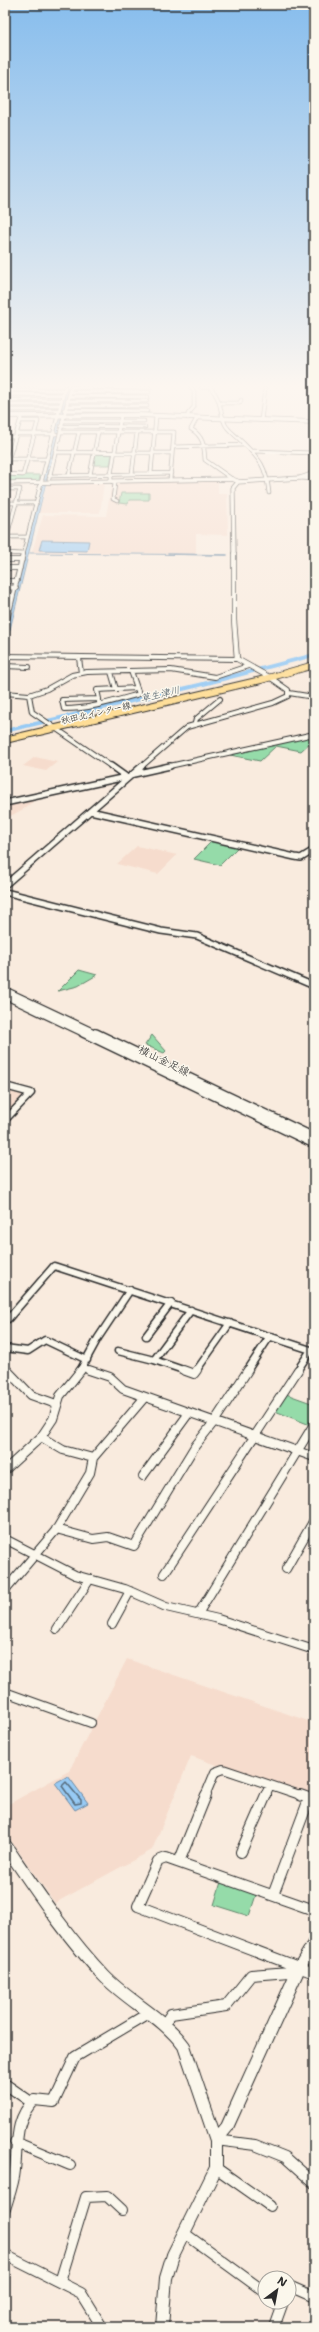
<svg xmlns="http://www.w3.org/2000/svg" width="319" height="2332" font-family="'Shantell Sans','Klee One',sans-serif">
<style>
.built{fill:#f6dccd}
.green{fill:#95dba9;stroke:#60836a}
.water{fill:#97caf4;stroke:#6c8aa4}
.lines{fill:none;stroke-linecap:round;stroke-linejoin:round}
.shore{stroke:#566b7b;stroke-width:1.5}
.stream-far1{stroke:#6c8aa4;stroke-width:1}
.stream{stroke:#6c8aa4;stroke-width:1.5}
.river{fill:#97caf4;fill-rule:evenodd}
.minor-far5-casing{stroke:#2b2b2b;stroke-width:4.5}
.minor-far4-casing{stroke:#2b2b2b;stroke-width:6}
.minor-far3-casing{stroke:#2b2b2b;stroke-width:8}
.minor-far2-casing{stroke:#2b2b2b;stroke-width:9}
.minor-far1-casing{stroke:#2b2b2b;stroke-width:10}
.minor-casing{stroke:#2b2b2b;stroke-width:12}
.tertiary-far4-casing{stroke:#2b2b2b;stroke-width:5}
.tertiary-far3-casing{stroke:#2b2b2b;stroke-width:6}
.tertiary-far2-casing{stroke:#2b2b2b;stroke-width:8}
.tertiary-far1-casing{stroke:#2b2b2b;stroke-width:10}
.tertiary-casing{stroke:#2b2b2b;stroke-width:14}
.secondary-casing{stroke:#2b2b2b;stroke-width:5.5}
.primary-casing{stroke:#2b2b2b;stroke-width:8}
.minor-far5{stroke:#fbf7ec;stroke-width:3}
.minor-far4{stroke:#fbf7ec;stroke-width:4}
.minor-far3{stroke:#fbf7ec;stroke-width:5}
.minor-far2{stroke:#fbf7ec;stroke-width:6}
.minor-far1{stroke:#fbf7ec;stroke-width:8}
.minor{stroke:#fbf7ec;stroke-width:10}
.tertiary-far4{stroke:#fbf7ec;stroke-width:3.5}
.tertiary-far3{stroke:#fbf7ec;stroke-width:4.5}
.tertiary-far2{stroke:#fbf7ec;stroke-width:5.5}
.tertiary-far1{stroke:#fbf7ec;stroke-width:7}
.tertiary{stroke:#fbf7ec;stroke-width:12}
.secondary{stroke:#fbf7ec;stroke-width:4}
.primary{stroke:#fedd96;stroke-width:6}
.labels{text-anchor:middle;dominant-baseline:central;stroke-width:3;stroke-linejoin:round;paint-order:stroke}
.far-street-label{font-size:9px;fill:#2b2b2b;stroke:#fbf7ec}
.far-water-label{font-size:10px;font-style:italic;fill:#4b5b67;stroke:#fbf7ec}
.street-label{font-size:11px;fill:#2b2b2b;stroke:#fbf7ec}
</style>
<rect width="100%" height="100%" fill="#f9ebde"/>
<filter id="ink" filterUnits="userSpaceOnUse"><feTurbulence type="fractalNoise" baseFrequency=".025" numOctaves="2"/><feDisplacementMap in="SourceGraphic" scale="8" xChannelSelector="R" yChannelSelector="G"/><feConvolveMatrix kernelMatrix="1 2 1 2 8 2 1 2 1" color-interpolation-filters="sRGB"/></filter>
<g filter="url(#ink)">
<path class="built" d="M218,480v14h9l1,41 -32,-1v20l-164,-2 11,-37 63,1 6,-32 -1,-2z
M47,483h57l-4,30h-61z
M35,757l22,5 -11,9 -23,-5z
M34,798l2,1 -11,9 -20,11v-14z
M137,846l40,9 -19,19 -41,-10z
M5,1083l23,7 -23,24z
M127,1659l187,64v77l-123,-44 -39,94 -97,53 -50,-71v-26l64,-35z"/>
<path class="green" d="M96,454h16l-2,11h-17z
M5,475h35l-1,6 -34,1z
M121,493h28v7h-20l-1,4 -9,-1z
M314,735v4l-13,12 -25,-5 -16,15 -30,-6z
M213,840l26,6 -19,19 -26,-6z
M79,970l18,5 -19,11 -20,5z
M152,1035l14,16 -2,2 -19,-8z
M286,1394l28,10v14l-4,7 -35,-14z
M221,1882l35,13 -7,21 -35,-11z"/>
<path class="water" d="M66,387h3l-2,9 -62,254v-15z
M42,540l47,1 -2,10 -48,-1z
M68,1776l20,27 -13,7 -20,-27z"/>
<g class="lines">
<path class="shore" d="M66,1782l15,18v3l-6,1 -13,-18z"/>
<path class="stream-far1" d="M30,553l197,2"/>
<path class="stream" d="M168,554l59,1"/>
<path class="river" d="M314,653v4l-114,30 -195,46v-4l194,-46z"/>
<defs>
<path id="minor-far5" d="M71,387l79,1
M201,387h9c12,13 9,23 15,37 2,5 9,10 13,14 20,20 28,25 31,55
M5,390h59
M69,392h80
M5,394l58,1
M69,396l79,1
M7,400h54
M67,401h80
M221,403h19l1,-3
M6,405h54
M66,406h81
M5,410h54
M64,410l83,1
M188,418v-4l6,-7v-15l-3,-5
M197,418l-6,11c13,8 13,17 14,31l27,19
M261,420l4,-31
M62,421h82
M61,426l84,1
M60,432h114l-4,48
M16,434h40
M5,437h9
M173,447l71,-2
M253,451l61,2
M55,452l117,1
M9,459h38
M5,471l16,-53
M151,473l5,-57
M5,474l18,1 15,-54h-18
M132,474l5,-42
M69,475l10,-43
M90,475l8,-43
M49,476l122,-3
M300,478l14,1
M49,479l22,-92
M5,489h15l-15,54
M117,501l-4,-2 2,-16 -4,-2v-7l10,-59
M5,503h32
M7,537h20
M5,553l18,1
M23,555l42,-168"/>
<path id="minor-far4" d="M5,560h17
M5,568h15
M5,581h12
M5,587l11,1
M5,629l18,-75
M5,656l232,3
M79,658l2,15
M5,666l24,1
M111,672l5,17
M5,693l24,2 18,-6 25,-14 15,-3 84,-2 44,7 33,-11
M289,693l25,4
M29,695l3,17 80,55
M99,699l-2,-9 40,-2
M99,705v-6l-37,1 2,9c26,0 50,-8 75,-15l-8,-23
M195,723l1,-4 24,-20
M141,767l46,-40 86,-24 15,-7v-6l-17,-12
M165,767l149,-33"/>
<path id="minor-far3" d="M111,766l14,10
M134,774l36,-8
M5,803l121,-26
M90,811l205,46 6,1 13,-8
M5,885l137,-119
M5,892l156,39 36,5 117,50"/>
<path id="minor-far2" d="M5,1086l26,7 -26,27
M5,1319h3l46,-53 260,85
M146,1336l25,-33
M5,1348l23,3 17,-11 42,20
M118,1351l36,9
M5,1368l3,3
M83,1368l9,3
M80,1371l18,-33 32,-48
M186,1371l-32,-11 37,-50
M196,1371l34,-48
M247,1371l23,-35
M297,1371l14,-21"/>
<path id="minor-far1" d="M7,1370l24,25 25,9
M89,1370l21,7 13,12 191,68
M183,1370l11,4 3,-4
M41,1437l22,13 30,8
M5,1470l36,-33 12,-18 7,-23 21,-26
M143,1476l46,-63
M56,1529l37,10 15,-2 26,9 61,-100 19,-24 34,-52
M5,1539l70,36 50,14 41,18 52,12 96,31
M286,1569l28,-49
M164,1574l134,-204
M5,1590l51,-60 34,-57 3,-15 52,-61
M198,1614l116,-190
M112,1624l18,-33
M57,1629l33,-50
M5,1692l86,31
M205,1796l10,-24 8,-3 80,27
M265,1796l5,-11"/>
<path id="minor" d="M300,1795l14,5
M241,1852l25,-57
M179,1862l27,-67
M273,1895l36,-96
M314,1910l-148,-52 -8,3 -20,45 176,67
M165,2023l6,-9 55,-8 25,-31 38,-3 8,2
M5,2084l26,18
M216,2140l39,5 30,12 29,26
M15,2142l55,23
M216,2168l54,38
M5,2209c4,-13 9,-26 10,-39 3,-26 -1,-50 19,-70l20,2 21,-45 74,-44
M184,2233l81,59
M5,2255l76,38 21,34
M60,2282l26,-85 21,-1 15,14
M289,2286l25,11
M274,2327l9,-25"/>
<path id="tertiary-far4" d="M5,411l7,-24
M5,483l227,-4 8,3
M234,555l-1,-67 5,-6 62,-4 9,-3 5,-5"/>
<path id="tertiary-far3" d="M234,554v66l3,39 34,19"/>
<path id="tertiary-far2" d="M5,990l93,44
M5,996l80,38"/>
<path id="tertiary-far1" d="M83,1033l231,111
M96,1033l218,104"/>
<path id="tertiary" d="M5,1845c31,45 61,91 99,131 25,26 59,41 80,70l32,94v28l-43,87 -7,23 -4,49
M216,2140l11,-13 72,-159 15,-25"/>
<path id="secondary" d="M5,416l133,-1 176,7"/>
<path id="primary" d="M5,740l256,-60 53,-15"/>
</defs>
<use href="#minor-far5" class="minor-far5-casing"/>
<use href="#minor-far4" class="minor-far4-casing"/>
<use href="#minor-far3" class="minor-far3-casing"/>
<use href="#minor-far2" class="minor-far2-casing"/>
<use href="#minor-far1" class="minor-far1-casing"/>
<use href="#minor" class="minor-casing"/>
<use href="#tertiary-far4" class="tertiary-far4-casing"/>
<use href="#tertiary-far3" class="tertiary-far3-casing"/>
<use href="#tertiary-far2" class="tertiary-far2-casing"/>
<use href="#tertiary-far1" class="tertiary-far1-casing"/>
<use href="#tertiary" class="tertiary-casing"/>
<use href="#secondary" class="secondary-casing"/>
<use href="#primary" class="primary-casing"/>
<use href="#minor-far5" class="minor-far5"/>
<use href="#minor-far4" class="minor-far4"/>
<use href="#minor-far3" class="minor-far3"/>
<use href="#minor-far2" class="minor-far2"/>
<use href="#minor-far1" class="minor-far1"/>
<use href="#minor" class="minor"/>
<use href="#tertiary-far4" class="tertiary-far4"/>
<use href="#tertiary-far3" class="tertiary-far3"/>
<use href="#tertiary-far2" class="tertiary-far2"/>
<use href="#tertiary-far1" class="tertiary-far1"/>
<use href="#tertiary" class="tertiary"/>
<use href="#secondary" class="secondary"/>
<use href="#primary" class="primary"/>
</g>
</g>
<linearGradient id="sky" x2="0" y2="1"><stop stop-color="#87bded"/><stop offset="0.54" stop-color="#fcf6f0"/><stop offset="1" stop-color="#fcf6f0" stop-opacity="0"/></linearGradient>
<rect width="319" height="714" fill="url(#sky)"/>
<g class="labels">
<g class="far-street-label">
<text transform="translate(96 713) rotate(-13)">秋田北インター線</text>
</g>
<g class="far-water-label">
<text transform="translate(160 694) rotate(-13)">草生津川</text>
</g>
<g class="street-label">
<text transform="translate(164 1061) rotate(26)">横山金足線</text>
</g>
</g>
<rect width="319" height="2332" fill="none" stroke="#fbf7ec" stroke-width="20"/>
<rect x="10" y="10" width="299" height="2312" fill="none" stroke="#2b2b2b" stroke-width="1.5" filter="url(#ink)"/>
<g transform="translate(277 2290) rotate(32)"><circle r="19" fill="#fbf7ec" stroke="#a8a59f"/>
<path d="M0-3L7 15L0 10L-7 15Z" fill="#2b2b2b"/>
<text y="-6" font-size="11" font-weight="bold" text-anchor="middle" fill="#2b2b2b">N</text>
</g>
</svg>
